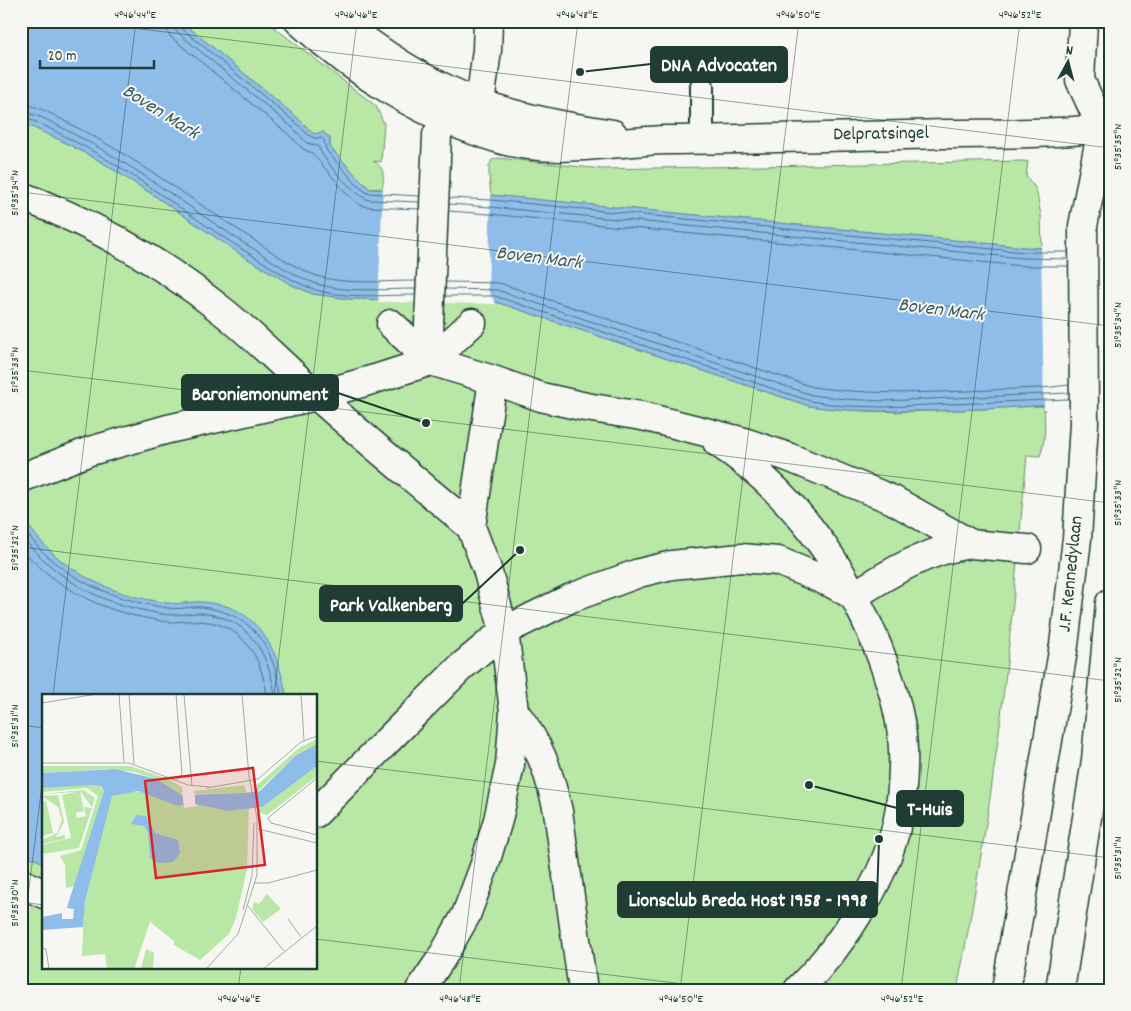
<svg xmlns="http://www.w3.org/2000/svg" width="1131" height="1011" font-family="Dekko,sans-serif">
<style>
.green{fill:#b9e7a5;stroke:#6c926c;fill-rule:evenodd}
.water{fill:#8ebde9;stroke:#628aa1}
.pier{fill:#f6f6f2}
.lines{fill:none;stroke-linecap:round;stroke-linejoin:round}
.shore{stroke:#4b707c;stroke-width:1}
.service-casing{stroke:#1f3d34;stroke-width:26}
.pedestrian-casing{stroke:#1f3d34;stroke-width:31}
.minor-casing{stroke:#1f3d34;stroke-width:31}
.tertiary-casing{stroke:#1f3d34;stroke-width:31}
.service{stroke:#f6f6f2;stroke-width:22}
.pedestrian{stroke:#f6f6f2;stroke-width:28}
.minor{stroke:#f6f6f2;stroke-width:28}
.tertiary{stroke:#f6f6f2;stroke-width:28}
.ticks{fill:none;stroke:#1f3d34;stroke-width:1;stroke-opacity:0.45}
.labels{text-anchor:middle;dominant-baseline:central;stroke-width:4;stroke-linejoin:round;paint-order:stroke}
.street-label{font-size:19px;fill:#1f3d34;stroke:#f6f6f2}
.water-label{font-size:20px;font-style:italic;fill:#3b5d61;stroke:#f6f6f2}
.inset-road{fill:none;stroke:#a0aca6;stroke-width:1}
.view{fill:#d62828;fill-opacity:0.15;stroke:#d62828;stroke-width:2.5}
.inset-edge{fill:none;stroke:#1f3d34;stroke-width:2.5}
.leader{fill:none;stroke:#1f3d34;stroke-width:2}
.callout-dot{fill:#1f3d34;stroke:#f6f6f2;stroke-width:2}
.callout{fill:#1f3d34;stroke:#1f3d34;stroke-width:2}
.callout-label{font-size:20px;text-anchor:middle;font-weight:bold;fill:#fff}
.neatline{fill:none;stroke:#1f3d34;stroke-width:2}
.ticks-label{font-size:12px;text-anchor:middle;fill:#1f3d34}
</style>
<rect width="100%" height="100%" fill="#f6f6f2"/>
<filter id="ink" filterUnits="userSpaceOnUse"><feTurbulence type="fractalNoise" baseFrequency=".02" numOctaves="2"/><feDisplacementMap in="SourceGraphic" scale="10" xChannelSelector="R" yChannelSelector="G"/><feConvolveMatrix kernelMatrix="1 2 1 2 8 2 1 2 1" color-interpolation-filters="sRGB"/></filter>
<g filter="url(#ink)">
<path class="green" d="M181,21h85l110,85 8,18 -3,38 -8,-1c13,8 10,14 10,27l-13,1 -9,-8 -31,-34v-9l-7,-6 -9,2 -14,-14z
M21,122l41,19 38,20 55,35 88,60 49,29 21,9 37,5 143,2 316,105c78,11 157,3 235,0 1,17 2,34 -4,50l-13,-1c-9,95 -17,190 -29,285 -11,84 -25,167 -41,250h-936zM44,695h272v272h-272z
M498,158l104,11 422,-8 4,1 -2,14 10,13 5,26 1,33 -18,-1 -533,-52 -2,-19v-10l3,-6z"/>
<path class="water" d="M21,21h160l119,99 14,14 9,-2 7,6v9l31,34 9,8 121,6 533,52 18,1 68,152c-51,5 -102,8 -153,10 -50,1 -98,3 -148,-4l-316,-105 -143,-2 -37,-5 -21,-9 -49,-29 -88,-60 -55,-35 -38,-20 -41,-19z
M21,514c32,54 86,81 147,89 12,2 23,-2 35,-1 8,1 18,2 26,5 36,14 51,52 57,88h-242v168l-23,-10z"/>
<path class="pier" d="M383,186l108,7 -3,97 8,14 -118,-2z
M1041,245h69v158l-66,6z"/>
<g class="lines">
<path class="shore" d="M165,21l1,8 5,8 117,97 15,15 9,4 35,41 13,11 8,2 51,2
M172,21l1,6 4,5 116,96 14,15 11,3c4,13 37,50 51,54l50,2
M178,21l2,6 117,97c8,7 13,16 24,14l3,2 2,10 31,35 10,8 52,3
M21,104c18,1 37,14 53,22 61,31 116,73 174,110 21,14 45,31 69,40 27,9 70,5 99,5
M21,112c17,1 35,13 49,20 62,31 116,74 174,111 22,13 48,33 73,41 29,9 68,5 98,5
M21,118c17,2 34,14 49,21 64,32 119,78 180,115 20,12 41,27 63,35 30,10 71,6 102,6
M449,198l42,2 532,52h45
M449,204l41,3 532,51 46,1
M449,211l40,3 533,52h46
M446,282l53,1 314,104c76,11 153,3 230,1l26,-3
M445,289l52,1 315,105 33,4 38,2 186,-8
M445,296h50l315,105 34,5 39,1 186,-8
M21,524c30,51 90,76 147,84 11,2 23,-2 34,-1 52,7 71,39 79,88
M21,536c34,40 70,63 121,74 10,2 21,5 31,5 8,0 18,-2 26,-2 49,3 69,38 76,82
M21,548c31,36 74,60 120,69 10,2 21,5 31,5 9,0 18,-2 27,-1 43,2 62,34 68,74"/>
<defs>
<path id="service" d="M702,86v53"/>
<path id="pedestrian" d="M21,196c74,28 142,67 204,117 31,25 59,54 90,81 51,46 104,89 156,133
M391,324l40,37 62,19 48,17 45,10 56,9 99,25 47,16 105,43 78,44 56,5
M431,361l-2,-37 8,-189
M717,442c75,49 128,124 161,206 10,26 19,53 23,80 4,25 2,54 -1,79 -9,66 -56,137 -102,183
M21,478l69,-27 78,-22 148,-33 59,-17 56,-18 41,-38
M514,711c27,36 34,58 44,100l25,179
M316,813l75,-76 70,-70 43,-36 67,-33 68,-25 33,-8 69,-7 37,3 55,23 21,12c36,-24 74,-46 117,-52
M21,883l23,11
M420,990l21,-31 25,-44 18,-48 14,-47 12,-55 4,-54 -10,-80 -17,-62 -16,-42 22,-147"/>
<path id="minor" d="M1083,21l-3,59 22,48
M480,103l7,-53 1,-29"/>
<path id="tertiary" d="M299,21c60,55 125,96 204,119 55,15 110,1 165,0 92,-1 184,-4 276,-6 54,-1 113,1 166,-7
M339,21c32,24 64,47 99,64 54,28 115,40 175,49
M1006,990l58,-345 13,-106 7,-116 -1,-197 19,-98
M1060,990l36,-230 14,-157"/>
</defs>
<use href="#service" class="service-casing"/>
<use href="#pedestrian" class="pedestrian-casing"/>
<use href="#minor" class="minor-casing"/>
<use href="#tertiary" class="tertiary-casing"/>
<use href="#service" class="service"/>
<use href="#pedestrian" class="pedestrian"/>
<use href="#minor" class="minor"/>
<use href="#tertiary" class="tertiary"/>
</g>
</g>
<path class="ticks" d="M76,21l1034,127M21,192l1089,134M21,370l1089,133M21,547l1089,134M53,695l83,-674M274,695l83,-674M21,725l23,3M316,761l794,97M21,902l23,3M316,939l417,51M21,952l23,-183M238,990l3,-23M459,990l119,-969M680,990l119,-969M901,990l119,-969"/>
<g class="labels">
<g class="street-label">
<text transform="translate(881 135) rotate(-1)">Delpratsingel</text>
<text transform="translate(1072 574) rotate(-84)">J.F. Kennedylaan</text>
</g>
<g class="water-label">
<text transform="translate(160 113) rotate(32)">Boven Mark</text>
<text transform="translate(539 259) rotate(7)">Boven Mark</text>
<text transform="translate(941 311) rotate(7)">Boven Mark</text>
</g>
</g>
<g transform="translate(42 694)">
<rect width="275" height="275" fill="#f6f6f2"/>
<path d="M275,45v5l-22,12 -38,36v-7l42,-37zM0,72h88l38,13 14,8 1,8 -26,-16 -23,-7 -26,-3 -66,4zM275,72v10l-50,39 -7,-2 -1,-7zM39,91h18l5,6 -30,95 -8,2 -1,-23 -5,-9 21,-6 17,-54 -11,-8 -45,4v-4zM202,91l3,8 -53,1v-3zM41,96l12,8 -3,9 -12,-16 4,20 -8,2 1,5 9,-2 -2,-9 8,1 -13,40 -37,6v-9l29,-7 -9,-43 14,-3 -31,2h-3zM81,97l22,1 33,14 17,-2 32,7 22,-3 -2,61 -11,49 -7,16 -29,26 -26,-15v-4l-24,-19 -15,44 2,3h-30l-2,-15 -23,2 2,-48 25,-107 3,-5zM16,101l6,27 -8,15 9,-2v4l-23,5v-4l15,-7 5,-13 -4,-13 -16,-11zM4,107l7,32 -11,3v-34zM225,200l14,15 -18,13 -11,-13 2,-7 5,2zM104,255l8,4 -1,16h-12z" fill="#b9e7a5"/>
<path d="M275,50v22l-55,41 -35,4 -32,-7 -17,2 -40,-15 -26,5 -27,106 -2,25 -41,3v-13l20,-4v6h11l1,-10 -7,-1 1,-4 36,-113 -3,-5 -9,-1 -50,3v-15l73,-4 42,10 25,16 63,-2 15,-2 35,-35zM94,121l10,1 9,17 23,7 2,13 -7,9 -15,1 -8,-5 -2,-26 -4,-6 -13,-2z" fill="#8ebde9"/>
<path d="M140,98l13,1v10l3,3 -14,2z" fill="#f6f6f2"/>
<path class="inset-road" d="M77,0l5,68M87,0l5,70M134,0l6,80 -5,6M142,0l8,92M259,0l3,46M0,9l55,-9M0,69h87l59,22 21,2M275,84l-49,40 3,5 46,12M165,94l51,-9 43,-37 16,-6M216,135l59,14M212,189h14l49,-13M206,212l36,45M201,216l9,-35 2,-52M246,225l13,18M0,254l4,1 3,20M164,275l32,-35 19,-59v-57l-8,-42 -7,-82M221,275l54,-43"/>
<path class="view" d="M211,74l12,97 -109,13 -11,-97z"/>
<rect width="275" height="275" class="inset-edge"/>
</g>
<path class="leader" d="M580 72L651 64M426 423L338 393M520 550L462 604M809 785L897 808M879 839L877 899"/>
<g class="callout-dot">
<circle cx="580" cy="72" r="5"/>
<circle cx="426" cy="423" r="5"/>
<circle cx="520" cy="550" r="5"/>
<circle cx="809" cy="785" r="5"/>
<circle cx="879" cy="839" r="5"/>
</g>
<g class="callout">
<rect x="651" y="47" width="136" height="35" rx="5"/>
<rect x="182" y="375" width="156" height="35" rx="5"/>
<rect x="320" y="586" width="142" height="35" rx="5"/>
<rect x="897" y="791" width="66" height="35" rx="5"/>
<rect x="618" y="882" width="259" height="35" rx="5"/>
</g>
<g class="callout-label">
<text x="719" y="71">DNA Advocaten</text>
<text x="260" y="400">Baroniemonument</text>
<text x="391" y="611">Park Valkenberg</text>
<text x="930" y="815">T-Huis</text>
<text x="748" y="906">Lionsclub Breda Host 1958 - 1998</text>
</g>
<rect width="1131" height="1011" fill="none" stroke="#f6f6f2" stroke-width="55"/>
<g transform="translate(1068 62) rotate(7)" stroke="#f6f6f2" stroke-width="4" paint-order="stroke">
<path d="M0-4L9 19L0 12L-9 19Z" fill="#1f3d34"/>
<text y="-8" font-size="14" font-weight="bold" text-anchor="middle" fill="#1f3d34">N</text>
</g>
<path d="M40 60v8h114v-8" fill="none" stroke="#1f3d34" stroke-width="2.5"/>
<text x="48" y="60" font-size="15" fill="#1f3d34" stroke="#f6f6f2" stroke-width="4" paint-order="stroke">20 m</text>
<rect x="28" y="28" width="1076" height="956" class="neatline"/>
<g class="ticks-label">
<text x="135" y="18">4°46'44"E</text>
<text x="356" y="18">4°46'46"E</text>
<text x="577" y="18">4°46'48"E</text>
<text x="798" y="18">4°46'50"E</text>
<text x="1020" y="18">4°46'52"E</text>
<text transform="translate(1117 147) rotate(-90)" y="4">51°35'35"N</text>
<text transform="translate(14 193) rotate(-90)" y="4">51°35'34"N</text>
<text transform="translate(1117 325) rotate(-90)" y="4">51°35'34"N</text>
<text transform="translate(14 370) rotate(-90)" y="4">51°35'33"N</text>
<text transform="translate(1117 503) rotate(-90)" y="4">51°35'33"N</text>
<text transform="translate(14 548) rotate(-90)" y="4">51°35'32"N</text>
<text transform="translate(1117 680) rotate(-90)" y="4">51°35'32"N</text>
<text transform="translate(14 726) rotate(-90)" y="4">51°35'31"N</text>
<text transform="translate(1117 858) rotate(-90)" y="4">51°35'31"N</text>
<text transform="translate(14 903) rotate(-90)" y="4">51°35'30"N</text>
<text x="239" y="1002">4°46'46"E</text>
<text x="460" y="1002">4°46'48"E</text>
<text x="681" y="1002">4°46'50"E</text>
<text x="902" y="1002">4°46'52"E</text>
</g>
</svg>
